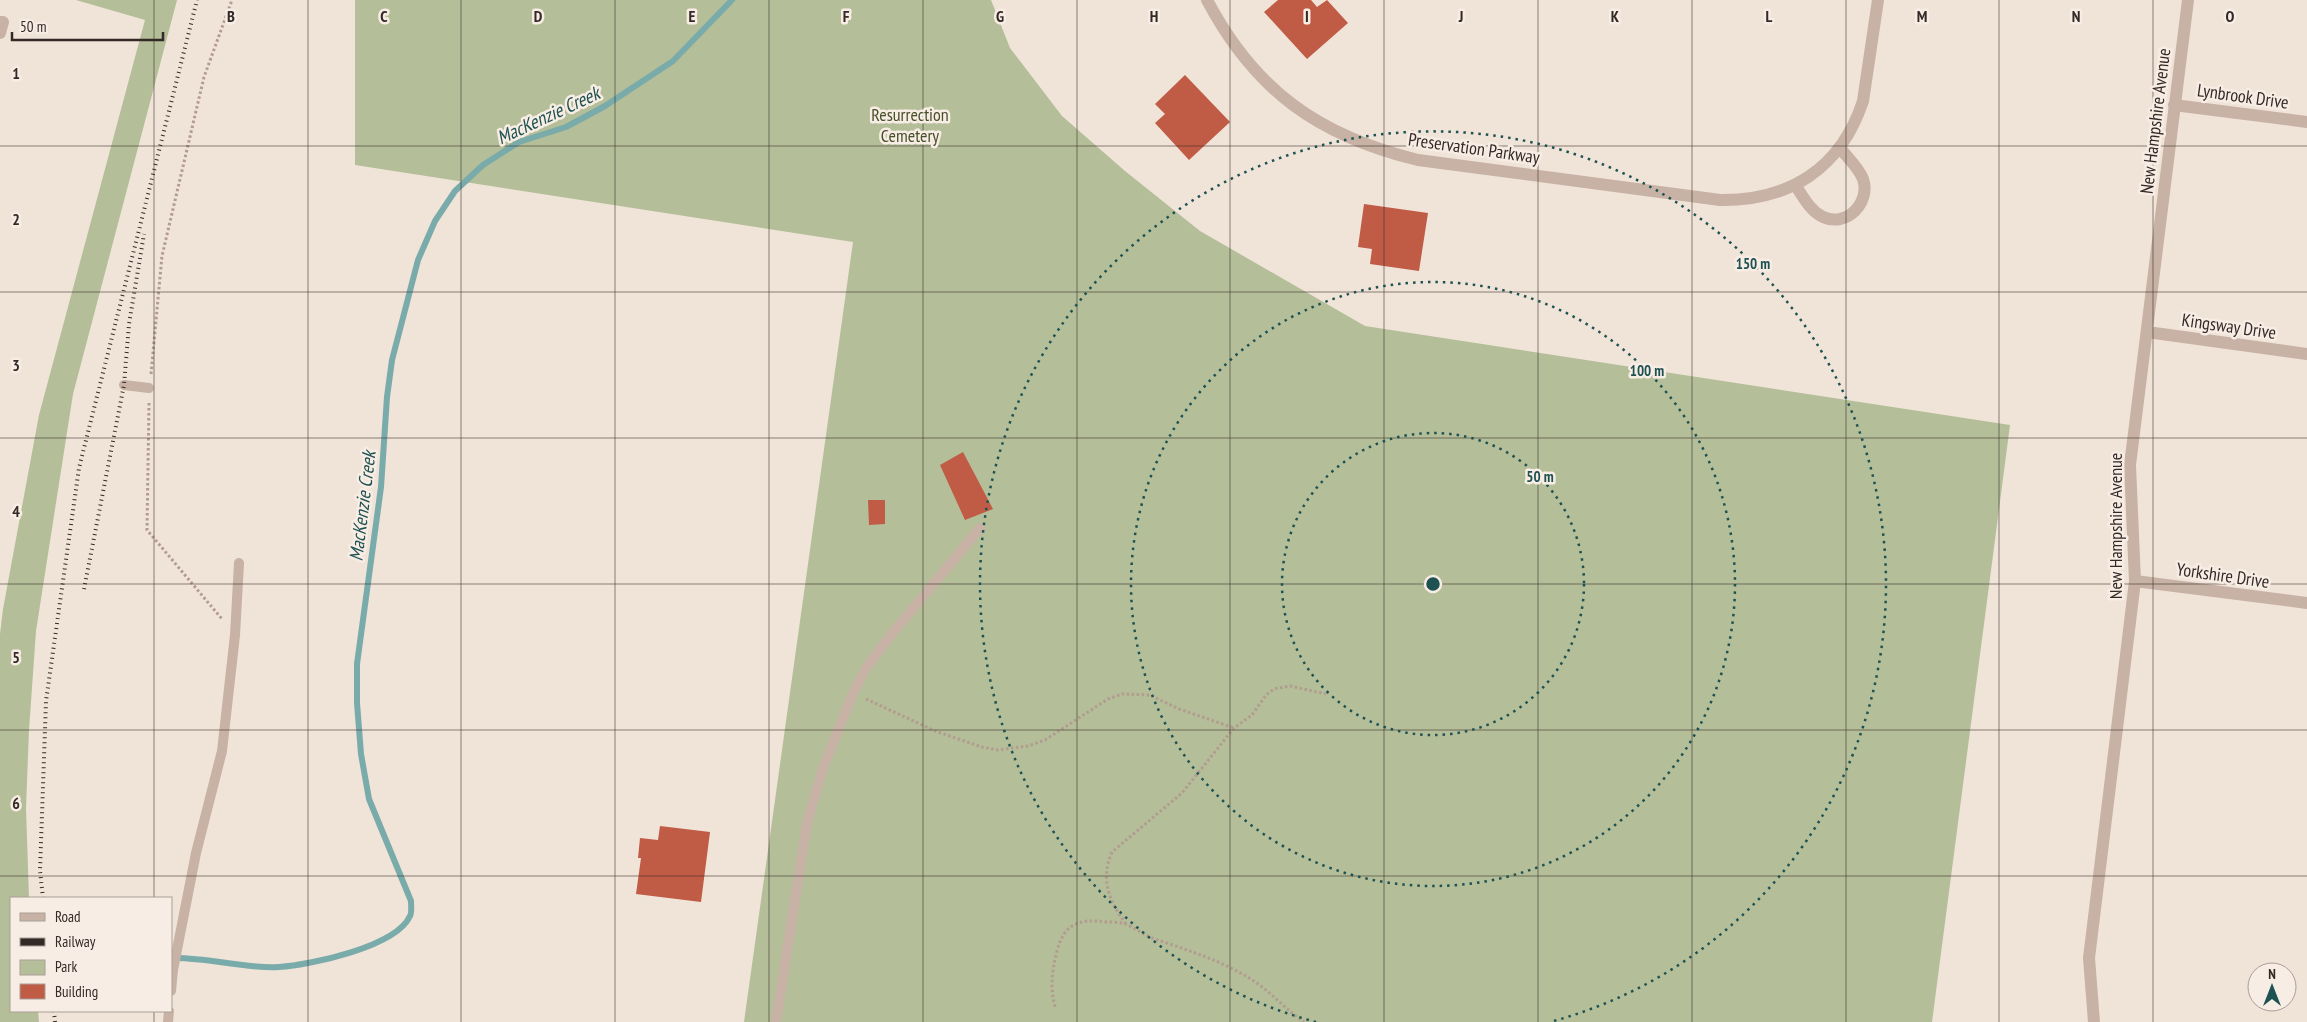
<svg xmlns="http://www.w3.org/2000/svg" width="2307" height="1022" font-family="'PT Sans Narrow',sans-serif">
<style>
.green{fill:#b4be99}
.lines{fill:none;stroke-linecap:round;stroke-linejoin:round}
.stream{stroke:#79abaa;stroke-width:6}
.building{fill:#c05b46}
.path{stroke:#b29c90;stroke-width:3;stroke-dasharray:2.5 2.5;stroke-linecap:butt}
.lane{stroke:#c7b2a5;stroke-width:10}
.street{stroke:#c7b2a5;stroke-width:12}
.rail{stroke:#332926;stroke-width:4;stroke-dasharray:1 4;stroke-linecap:butt}
.grid{fill:none;stroke:#332926;stroke-width:1;stroke-opacity:0.55}
.ring{fill:none;stroke:#1e5252;stroke-width:2.5;stroke-dasharray:2.5 5}
.labels{text-anchor:middle;dominant-baseline:central;stroke-width:5;stroke-linejoin:round;paint-order:stroke}
.street-label{font-size:18px;fill:#332926;stroke:#f8ede4}
.park-label{font-size:18px;fill:#45502b;stroke:#f8ede4}
.water-label{font-size:19px;font-style:italic;fill:#1e5252;stroke:#f8ede4}
.grid-label{font-size:16px;text-anchor:middle;font-weight:bold;fill:#332926;stroke:#f8ede4;stroke-width:5;stroke-linejoin:round;paint-order:stroke}
.centre{fill:#1e5252;stroke:#f8ede4;stroke-width:2.5}
.ring-label{font-size:15px;text-anchor:middle;font-weight:bold;fill:#1e5252;stroke:#f8ede4;stroke-width:5;stroke-linejoin:round;paint-order:stroke}
</style>
<rect width="100%" height="100%" fill="#f0e3d8"/>
<path class="green" d="M76,0h101l-104,394 -37,237 -7,99 -3,78 3,90h-18v113h27l1,11h-39v-388l3,-25 36,-194 106,-395z
M355,0h636l19,48 52,68 63,55 75,60 165,95 645,99 -78,597h-1188l109,-780 -498,-77z"/>
<g class="lines">
<path class="stream" d="M172,958c36,-1 71,11 107,9 31,-2 117,-20 131,-51 2,-3 1,-10 1,-15l-42,-102 -8,-45 -4,-51v-39l24,-177 6,-90 5,-37 26,-100 17,-39 20,-30 28,-26 36,-23 47,-15 39,-21 68,-45 59,-61"/>
</g>
<path class="building" d="M1278,0h33l6,7 10,-7 21,23 -41,36 -43,-47z
M1185,75l45,47 -41,38 -34,-37 10,-9 -10,-10z
M1364,204l64,9 -9,58 -49,-7 2,-15 -14,-2z
M963,452l30,57 -28,11 -25,-55z
M868,500h17v24l-16,1z
M660,826l50,6 -9,70 -65,-8 5,-36h-3l2,-20 18,2z"/>
<g class="lines">
<path class="path" d="M151,374l11,-118 42,-179 28,-77
M149,403l-2,127 75,89
M866,699l69,32 47,16 16,3 30,-4 17,-6 63,-41 14,-5 28,1 29,14 55,19
M1126,924c-17,-23 -26,-44 -14,-72l70,-59 52,-65 18,-13 14,-20 8,-6 16,-3 36,8
M1055,1007c-5,-20 -3,-36 2,-56 7,-27 22,-33 49,-29 6,0 13,0 19,2 9,3 20,12 30,15 35,12 68,22 99,42 18,12 32,29 50,41"/>
<path class="lane" d="M124,385l25,3
M171,991l2,-21 23,-117 26,-102 13,-116 4,-72
M168,1022l1,-11
M776,1022l31,-199 16,-55 30,-75 13,-25 24,-32 90,-108"/>
<path class="street" d="M1207,0c48,91 112,136 211,160l302,40c70,1 121,-32 143,-99l15,-101
M0,22h3l-3,11
M2174,105l133,17
M1795,185c8,11 15,26 28,32 24,11 48,-15 40,-38 -4,-11 -16,-22 -23,-31
M2147,332l160,22
M2135,581l172,22
M2094,1022l-5,-64 46,-377 -5,-116 58,-465"/>
<path class="rail" d="M84,589l40,-204 5,-61 15,-90
M43,898l-3,-27 6,-170 33,-233 118,-468
M54,1011l1,11"/>
</g>
<path class="grid" d="M154,0v898M308,0v1022M461,0v1022M615,0v1022M769,0v1022M923,0v1022M1077,0v1022M1230,0v1022M1384,0v1022M1538,0v1022M1692,0v1022M1846,0v1022M1999,0v1022M2153,0v1022M0,146h2307M0,292h2307M0,438h2307M0,584h2307M0,730h2307M0,876h2307M154,1011v11"/>
<g class="ring">
<circle cx="1433" cy="584" r="151"/>
<circle cx="1433" cy="584" r="302"/>
<path d="M1316 1022A453 453 0 1 1 1550 1022"/>
</g>
<g class="labels">
<g class="street-label">
<text transform="translate(2243 96) rotate(8)">Lynbrook Drive</text>
<text transform="translate(2155 121) rotate(-83)">New Hampshire Avenue</text>
<text transform="translate(1474 148) rotate(8)">Preservation Parkway</text>
<text transform="translate(2229 326) rotate(8)">Kingsway Drive</text>
<text transform="translate(2115 526) rotate(-90)">New Hampshire Avenue</text>
<text transform="translate(2223 575) rotate(8)">Yorkshire Drive</text>
</g>
<g class="park-label">
<text x="910" y="114">Resurrection<tspan x="910" dy="21">Cemetery</tspan></text>
</g>
<g class="water-label">
<text transform="translate(548 115) rotate(-25)">MacKenzie Creek</text>
<text transform="translate(362 506) rotate(-83)">MacKenzie Creek</text>
</g>
</g>
<g class="grid-label">
<text x="231" y="22">B</text>
<text x="384" y="22">C</text>
<text x="538" y="22">D</text>
<text x="692" y="22">E</text>
<text x="846" y="22">F</text>
<text x="1000" y="22">G</text>
<text x="1154" y="22">H</text>
<text x="1307" y="22">I</text>
<text x="1461" y="22">J</text>
<text x="1615" y="22">K</text>
<text x="1769" y="22">L</text>
<text x="1922" y="22">M</text>
<text x="2076" y="22">N</text>
<text x="2230" y="22">O</text>
<text x="16" y="79">1</text>
<text x="16" y="225">2</text>
<text x="16" y="371">3</text>
<text x="16" y="517">4</text>
<text x="16" y="663">5</text>
<text x="16" y="809">6</text>
</g>
<circle cx="1433" cy="584" r="8" class="centre"/>
<g class="ring-label">
<text x="1753" y="269">150 m</text>
<text x="1647" y="376">100 m</text>
<text x="1540" y="482">50 m</text>
</g>
<rect x="10" y="897" width="162" height="115" fill="#f8ede4" stroke="#a99f98"/>
<rect x="20" y="913" width="25" height="8" fill="#c7b2a5" stroke="#a99f98"/>
<text x="55" y="922" font-size="15" fill="#332926">Road</text>
<rect x="20" y="938" width="25" height="8" fill="#332926" stroke="#a99f98"/>
<text x="55" y="947" font-size="15" fill="#332926">Railway</text>
<rect x="20" y="960" width="25" height="15" fill="#b4be99" stroke="#a99f98"/>
<text x="55" y="972" font-size="15" fill="#332926">Park</text>
<rect x="20" y="984" width="25" height="15" fill="#c05b46" stroke="#a99f98"/>
<text x="55" y="997" font-size="15" fill="#332926">Building</text>
<g transform="translate(2272 987)"><circle r="24" fill="#f8ede4" stroke="#a99f98"/>
<path d="M0-4L9 19L0 12L-9 19Z" fill="#1e5252"/>
<text y="-8" font-size="14" font-weight="bold" text-anchor="middle" fill="#332926">N</text>
</g>
<path d="M12 32v8h151v-8" fill="none" stroke="#332926" stroke-width="2.5"/>
<text x="20" y="32" font-size="15" fill="#332926" stroke="#f8ede4" stroke-width="4" paint-order="stroke">50 m</text>
</svg>
